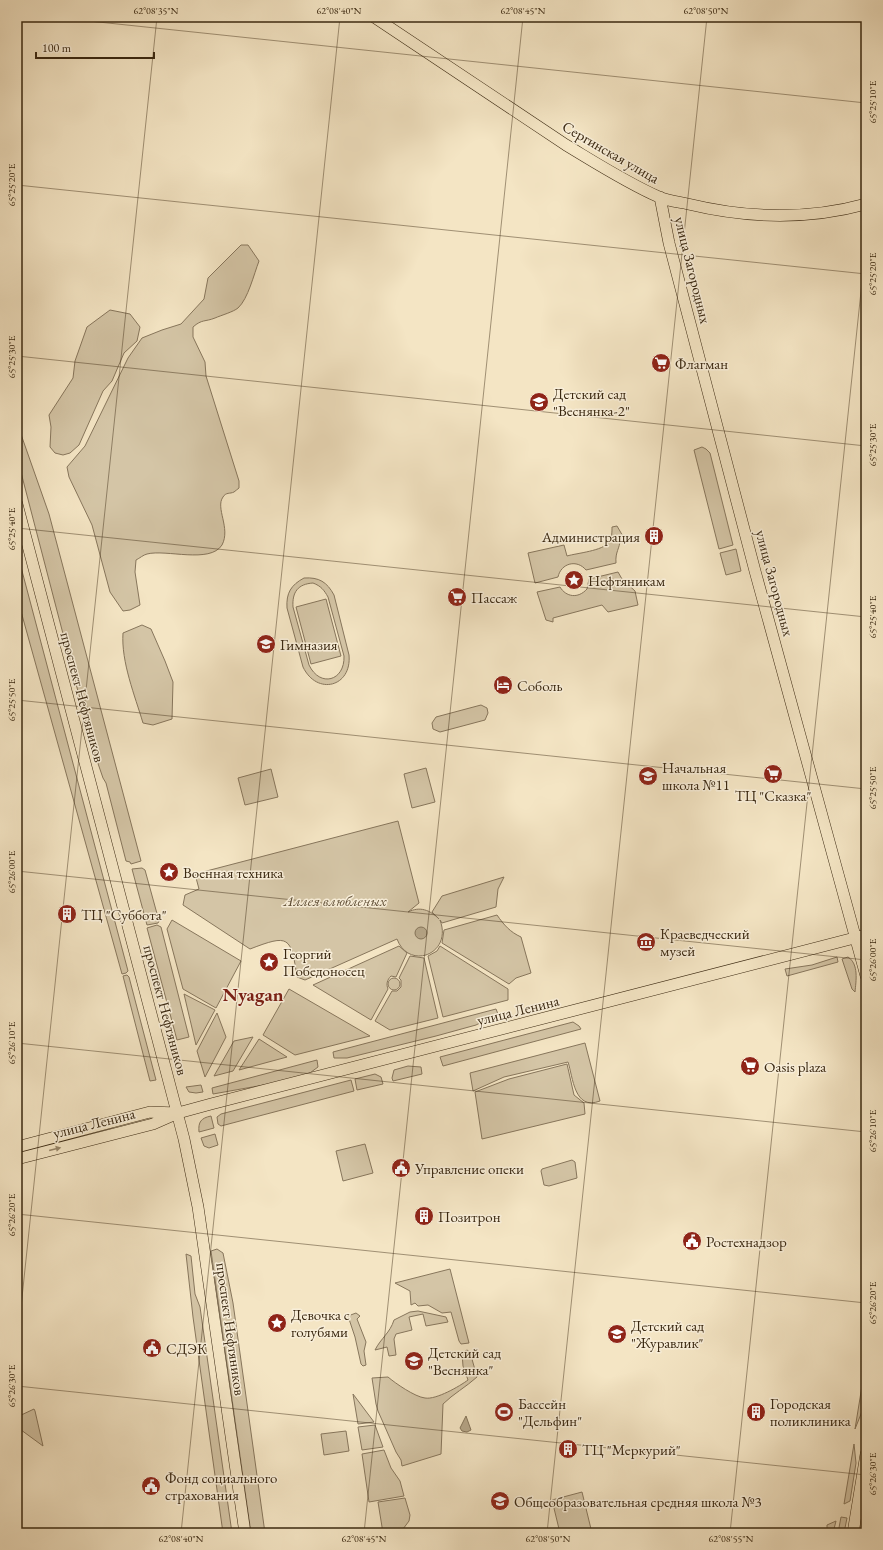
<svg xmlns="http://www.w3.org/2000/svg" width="883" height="1550" font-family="'EB Garamond',serif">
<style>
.green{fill:#d4c5a6;stroke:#87765c;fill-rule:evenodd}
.water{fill:#b5a587;stroke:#847358}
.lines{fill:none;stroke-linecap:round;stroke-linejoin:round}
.major-casing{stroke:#3a2811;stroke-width:12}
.major{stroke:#f4e5c4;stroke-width:11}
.oneway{fill:#97866a}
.ticks{fill:none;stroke:#3a2811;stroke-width:1;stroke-opacity:0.45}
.labels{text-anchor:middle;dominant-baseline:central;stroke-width:3;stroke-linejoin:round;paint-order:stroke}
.street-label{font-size:15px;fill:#3a2811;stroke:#f8eed9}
.poi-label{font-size:15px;fill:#3a2811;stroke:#f8eed9;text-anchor:start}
.park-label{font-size:15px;font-style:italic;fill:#604f36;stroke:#f8eed9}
.district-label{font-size:19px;font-weight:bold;fill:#7a1f14;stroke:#f8eed9}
.neatline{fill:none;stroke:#3a2811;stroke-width:1.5}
.ticks-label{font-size:10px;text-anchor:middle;fill:#3a2811}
</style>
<rect width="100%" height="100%" fill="#f4e5c4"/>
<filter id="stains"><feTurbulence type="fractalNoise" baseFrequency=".005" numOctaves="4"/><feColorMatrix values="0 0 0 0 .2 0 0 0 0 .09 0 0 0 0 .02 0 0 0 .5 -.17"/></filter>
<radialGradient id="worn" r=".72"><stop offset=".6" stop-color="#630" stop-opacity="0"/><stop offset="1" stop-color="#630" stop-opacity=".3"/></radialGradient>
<path class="green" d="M241,245h7l11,16c-5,13 -11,38 -21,47 -5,4 -16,7 -23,10 -10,4 -13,1 -22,9v10l12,25 1,14 33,105v7c-2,1 -3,3 -5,4 -4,2 -8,0 -11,5 -8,11 8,31 -1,48 -12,19 -56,4 -75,9 -4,1 -7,4 -11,6l-1,12 5,33 -10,5 -7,1 -13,-19 -18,-67 -23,-48 -2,-10 18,-21 43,-88 14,-20 20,-8 19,-6 23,-25 4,-21z
M110,310l20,4 10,13 -3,14 -13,12 -12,28 -9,10 -24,54 -9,8 -7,2 -8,-2 -5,-6 1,-20 -2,-12 24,-37 2,-17 12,-34z
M17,423l32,91 92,347 -10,3 -1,-2 -4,-1 -20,-78 -3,-5 -10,-29 -76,-292z
M702,447l4,2 4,4 23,92 -14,4 -25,-99z
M617,526l7,12 -4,2c0,8 -5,12 -4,23l-30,7c-9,-11 -25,-7 -28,7l-23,6 -7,-30 36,-8 3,11c10,-3 36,-5 42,-14 3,-4 3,-10 3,-15z
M736,549l5,22 -15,4 -6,-22z
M17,552l111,419 -2,2 -4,1 -105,-377z
M618,572l4,7 13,12 3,14 -30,7 -6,-7 -49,13v4l-7,-2 -9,-28 23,-5c6,10 18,12 27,2l2,-10z
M304,578c15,-1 23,4 30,17l15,60c3,32 -32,41 -46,12l-16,-59c-1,-15 4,-23 17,-30zM313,583c8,3 11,7 15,14l16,59c1,25 -24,32 -35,9l-16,-58c-1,-15 5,-23 20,-24z
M326,599l15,57 -30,8 -15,-57z
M142,625l9,4 14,32 8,21 -1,37 -19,6 -10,-2c-8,-27 -22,-61 -20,-90z
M481,705l6,3 1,5 -3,7 -45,12 -7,-3 -1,-6 4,-6z
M426,768l9,34 -23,6 -8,-34z
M271,769l7,28 -33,8 -7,-27z
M398,821l21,82 -11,9c12,-6 22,-2 31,7l-7,-7 10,-16 62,-19 -6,12 -2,18 -54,16 -2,-3c13,34 -31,51 -43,19l-92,41 -8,-3c-6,-41 -8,-43 -47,-28l-67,-44 2,-10 14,-6 -4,-15z
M142,868l3,2 14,51 -1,2 -11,2 -15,-56z
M497,915c7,10 13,17 24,22l10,36 -15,5 -7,6 -67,-41 2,-13z
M172,920l69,41 -25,47 -33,-19 -16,-60z
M157,925l4,2 28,110 -12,3 -30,-112z
M399,946l8,7 -11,24 -5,-1c-4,4 -5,8 -3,13l-17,31 -58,-35z
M440,946l68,43v11l-65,17 -15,-61 9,-5z
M410,956l14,2 14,60 -48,12 -15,-9 17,-30h5l4,-4v-7l-2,-2z
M837,957l1,5 -51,14 -2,-7 27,-4z
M848,957c11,7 8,24 7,35l-3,-3 -10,-30z
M127,975l2,2 27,103 -6,1 -27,-105z
M388 984a6 6 0 1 1 12 0a6 6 0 1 1-12 0Z
M289,989l81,47 -75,19 -32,-20z
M184,994l31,16 -19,35z
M496,1009l2,5 -22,11 -40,11 -89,22h-13l-1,-6z
M217,1013l9,24 -21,40 -8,-26z
M573,1022l6,4 2,3 -138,37 -3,-9z
M253,1037l-20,34 -19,5 20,-35z
M259,1039l28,18 -48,13z
M585,1043l15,58c-26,10 -27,-24 -32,-39l-64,15 -31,14 -3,-18z
M317,1060l1,7 -15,11 -90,16 -1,-6z
M567,1064l7,31 10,8 1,11 -103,25 -7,-47 34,-13z
M408,1066l13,1 1,7 -29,7 -1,-3 2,-8z
M375,1074l6,3 2,7 -26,6 -2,-11z
M351,1080l3,11 -133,35 -3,-2 -1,-7 4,-3z
M201,1085l2,7 -7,1 -7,-1 -3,-5z
M211,1116l3,12 -15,4c-1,-10 2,-14 12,-16z
M215,1134l3,11 -9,3 -5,-2 -3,-8z
M365,1144l8,29 -30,8 -7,-30z
M572,1160l3,2 2,16 -28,8 -5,-1 -3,-14 1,-2z
M217,1249l6,4 10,50 32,230h-14l-40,-282z
M186,1254l5,2 4,38 5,13 32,226h-9l-30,-216z
M450,1269l19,74 -8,1 -2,-3 -8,-29 -9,1 -14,-8 -10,1 -3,-3 -4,2 -1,-14 -15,-8z
M418,1311l28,6 2,5 -22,4 -3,-12 -14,3 3,13 -16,4 -2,5 2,16 -7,1 -2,-9 -12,3c6,-12 15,-17 19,-30l16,-8z
M356,1313l4,3 -3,3 9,23 -2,9 2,14 -3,1 -2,-2 -6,-27 -7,-21z
M467,1350l3,2 7,25c-11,10 -24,17 -34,27l-2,50 -39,12 -1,-6 -5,-8 -18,-41 -2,-7 -4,-26 16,-1c7,6 27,20 37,21 11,2 35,-12 43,-18l-5,-14 -1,-13z
M866,1361v34l-1,9 -10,25z
M353,1394l21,28 -16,2z
M34,1409l1,2 8,35 -26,-19v-10z
M375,1425l8,22 -21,3 -4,-23z
M346,1431l3,20 -25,4 -3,-21z
M854,1444l2,19 -6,38 -6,3z
M384,1450l7,18 9,13 4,15 -35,6 -7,-48z
M582,1492l10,41h-32l-8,-33z
M405,1498l5,17 -1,6 -9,12h-17l-5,-31z
M841,1517l6,1 -3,15h-6z
M836,1521l-3,12h-6v-8z"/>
<path class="water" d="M415 933a6 6 0 1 1 12 0a6 6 0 1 1-12 0Z
M466,1416l5,14 -4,2 -5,-1 -2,-3z"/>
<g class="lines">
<defs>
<path id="major" d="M374,17l192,128c30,18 61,38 93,52 9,4 20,5 29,7 58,14 120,16 178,0
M660,197l9,46 86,328 111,405
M17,504l167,635 14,68 47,326
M17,1147l133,-35 27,1
M17,1159l136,-35 25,-11 33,-9 655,-169
M853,1533l13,-79"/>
</defs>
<use href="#major" class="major-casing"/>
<use href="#major" class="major"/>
</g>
<defs><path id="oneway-solid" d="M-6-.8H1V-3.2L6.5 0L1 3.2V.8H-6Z"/></defs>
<use class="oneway" href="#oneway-solid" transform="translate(55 1149) rotate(-14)"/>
<path class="ticks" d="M51,17l815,86M17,185l849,89M17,356l849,90M17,528l849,89M17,700l849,89M17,871l849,89M17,1043l849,89M17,1214l849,89M17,1345l140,-1328M17,1386l849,89M181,1533l159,-1516M364,1533l159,-1516M547,1533l160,-1516M730,1533l136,-1289"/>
<defs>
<symbol id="supermarket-disc" viewBox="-11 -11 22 22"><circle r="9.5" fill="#8f2418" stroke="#f8eed9"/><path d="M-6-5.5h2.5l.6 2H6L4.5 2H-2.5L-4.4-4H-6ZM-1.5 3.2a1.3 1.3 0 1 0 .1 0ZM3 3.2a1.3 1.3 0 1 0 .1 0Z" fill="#fff"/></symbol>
<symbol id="school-disc" viewBox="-11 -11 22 22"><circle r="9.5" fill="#8f2418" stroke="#f8eed9"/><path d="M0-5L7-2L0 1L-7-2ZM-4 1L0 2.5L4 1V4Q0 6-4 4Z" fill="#fff"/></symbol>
<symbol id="building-disc" viewBox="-11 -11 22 22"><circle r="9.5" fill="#8f2418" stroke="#f8eed9"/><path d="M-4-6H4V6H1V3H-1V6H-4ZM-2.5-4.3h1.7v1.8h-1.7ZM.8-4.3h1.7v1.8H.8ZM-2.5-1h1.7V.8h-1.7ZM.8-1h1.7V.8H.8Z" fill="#fff"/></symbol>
<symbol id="sight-disc" viewBox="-11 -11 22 22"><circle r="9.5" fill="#8f2418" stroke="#f8eed9"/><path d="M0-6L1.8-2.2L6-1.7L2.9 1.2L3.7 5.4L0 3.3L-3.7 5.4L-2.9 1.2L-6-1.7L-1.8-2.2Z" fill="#fff"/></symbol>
<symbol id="hotel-disc" viewBox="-11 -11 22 22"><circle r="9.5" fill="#8f2418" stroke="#f8eed9"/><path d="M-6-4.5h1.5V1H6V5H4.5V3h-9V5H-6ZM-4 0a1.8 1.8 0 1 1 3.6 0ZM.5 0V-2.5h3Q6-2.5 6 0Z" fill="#fff"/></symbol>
<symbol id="museum-disc" viewBox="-11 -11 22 22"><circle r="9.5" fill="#8f2418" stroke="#f8eed9"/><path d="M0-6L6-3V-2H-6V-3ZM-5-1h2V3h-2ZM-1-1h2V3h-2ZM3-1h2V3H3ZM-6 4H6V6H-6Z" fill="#fff"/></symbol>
<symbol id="civic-disc" viewBox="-11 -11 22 22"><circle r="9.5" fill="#8f2418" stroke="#f8eed9"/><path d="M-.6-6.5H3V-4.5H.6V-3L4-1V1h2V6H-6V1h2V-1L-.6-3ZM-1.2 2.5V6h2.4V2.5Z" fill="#fff"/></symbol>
<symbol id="stadium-disc" viewBox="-11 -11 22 22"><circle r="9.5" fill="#8f2418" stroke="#f8eed9"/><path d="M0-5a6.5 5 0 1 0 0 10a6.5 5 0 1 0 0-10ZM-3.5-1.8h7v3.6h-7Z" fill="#fff"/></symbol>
</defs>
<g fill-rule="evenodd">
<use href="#supermarket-disc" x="650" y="352" width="22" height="22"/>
<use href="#school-disc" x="528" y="391" width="22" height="22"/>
<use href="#building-disc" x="643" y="525" width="22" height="22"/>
<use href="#sight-disc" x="563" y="569" width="22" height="22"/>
<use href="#supermarket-disc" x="446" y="586" width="22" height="22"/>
<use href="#school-disc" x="255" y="633" width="22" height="22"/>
<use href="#hotel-disc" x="492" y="674" width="22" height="22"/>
<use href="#supermarket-disc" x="762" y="763" width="22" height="22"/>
<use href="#school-disc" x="637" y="765" width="22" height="22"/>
<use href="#sight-disc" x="158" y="861" width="22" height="22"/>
<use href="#building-disc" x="56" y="903" width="22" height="22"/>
<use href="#museum-disc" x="635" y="931" width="22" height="22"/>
<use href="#sight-disc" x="258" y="951" width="22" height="22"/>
<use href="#supermarket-disc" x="739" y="1055" width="22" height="22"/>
<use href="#civic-disc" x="390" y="1157" width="22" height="22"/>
<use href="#building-disc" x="413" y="1205" width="22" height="22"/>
<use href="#civic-disc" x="681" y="1230" width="22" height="22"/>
<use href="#sight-disc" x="266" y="1312" width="22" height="22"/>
<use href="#school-disc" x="606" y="1323" width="22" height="22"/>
<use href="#civic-disc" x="141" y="1337" width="22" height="22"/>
<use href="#school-disc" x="403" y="1350" width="22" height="22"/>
<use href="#stadium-disc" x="493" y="1401" width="22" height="22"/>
<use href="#building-disc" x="745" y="1401" width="22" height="22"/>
<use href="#building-disc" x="557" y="1438" width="22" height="22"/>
<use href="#civic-disc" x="140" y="1475" width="22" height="22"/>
<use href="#school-disc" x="489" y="1490" width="22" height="22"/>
</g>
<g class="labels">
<g class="street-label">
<text transform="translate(611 152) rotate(30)">Сергинская улица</text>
<text transform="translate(693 270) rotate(76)">улица Загородных</text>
<text transform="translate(775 583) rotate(75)">улица Загородных</text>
<text transform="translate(83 697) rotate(75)">проспект Нефтяников</text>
<text transform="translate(166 1010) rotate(75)">проспект Нефтяников</text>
<text transform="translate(518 1010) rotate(-14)">улица Ленина</text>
<text transform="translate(94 1123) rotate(-14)">улица Ленина</text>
<text transform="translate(231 1329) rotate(82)">проспект Нефтяников</text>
</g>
<g class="poi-label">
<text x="675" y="363">Флагман</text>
<text x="553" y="393">Детский сад<tspan x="553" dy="17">"Веснянка-2"</tspan></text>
<text x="640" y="536" text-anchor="end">Администрация</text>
<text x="588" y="580">Нефтяникам</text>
<text x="471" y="597">Пассаж</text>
<text x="280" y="644">Гимназия</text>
<text x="517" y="685">Соболь</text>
<text x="662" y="767">Начальная<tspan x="662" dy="17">школа №11</tspan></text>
<text x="773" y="795" text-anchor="middle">ТЦ "Сказка"</text>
<text x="183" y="872">Военная техника</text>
<text x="81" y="914">ТЦ "Суббота"</text>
<text x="660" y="933">Краеведческий<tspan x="660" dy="17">музей</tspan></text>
<text x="283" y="953">Георгий<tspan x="283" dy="17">Победоносец</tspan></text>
<text x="764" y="1066">Oasis plaza</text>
<text x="415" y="1168">Управление опеки</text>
<text x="438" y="1216">Позитрон</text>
<text x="706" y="1241">Ростехнадзор</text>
<text x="291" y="1314">Девочка с<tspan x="291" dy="17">голубями</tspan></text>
<text x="631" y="1325">Детский сад<tspan x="631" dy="17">"Журавлик"</tspan></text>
<text x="166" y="1348">СДЭК</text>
<text x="428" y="1352">Детский сад<tspan x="428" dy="17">"Веснянка"</tspan></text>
<text x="518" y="1403">Бассейн<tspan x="518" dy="17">"Дельфин"</tspan></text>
<text x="770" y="1403">Городская<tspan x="770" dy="17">поликлиника</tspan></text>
<text x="582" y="1449">ТЦ "Меркурий"</text>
<text x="165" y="1477">Фонд социального<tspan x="165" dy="17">страхования</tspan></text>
<text x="514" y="1501">Общеобразовательная средняя школа №3</text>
</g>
<g class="park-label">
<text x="335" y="900">Аллея влюбленых</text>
</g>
<g class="district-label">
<text x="253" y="994">Nyagan</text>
</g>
</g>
<rect width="883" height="1550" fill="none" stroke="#f4e5c4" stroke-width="44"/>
<path d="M36 52v6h118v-6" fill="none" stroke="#3a2811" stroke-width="2"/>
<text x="42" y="52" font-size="12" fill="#3a2811" stroke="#f8eed9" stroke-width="3" paint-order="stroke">100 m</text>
<rect x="22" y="22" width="839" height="1506" class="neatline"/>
<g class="ticks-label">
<text x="156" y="14">62°08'35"N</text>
<text x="339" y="14">62°08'40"N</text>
<text x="523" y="14">62°08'45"N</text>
<text x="706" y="14">62°08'50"N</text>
<text transform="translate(872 102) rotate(-90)" y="4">65°25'10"E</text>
<text transform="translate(11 185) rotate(-90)" y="4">65°25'20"E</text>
<text transform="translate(872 274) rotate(-90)" y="4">65°25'20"E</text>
<text transform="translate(11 357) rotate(-90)" y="4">65°25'30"E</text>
<text transform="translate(872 445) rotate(-90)" y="4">65°25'30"E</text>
<text transform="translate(11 529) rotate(-90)" y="4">65°25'40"E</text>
<text transform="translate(872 617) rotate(-90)" y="4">65°25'40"E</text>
<text transform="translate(11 700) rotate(-90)" y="4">65°25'50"E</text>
<text transform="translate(872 788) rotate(-90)" y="4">65°25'50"E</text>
<text transform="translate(11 872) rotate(-90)" y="4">65°26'00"E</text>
<text transform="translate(872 960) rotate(-90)" y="4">65°26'00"E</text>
<text transform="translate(11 1043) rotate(-90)" y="4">65°26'10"E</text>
<text transform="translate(872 1131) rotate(-90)" y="4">65°26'10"E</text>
<text transform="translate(11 1215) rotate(-90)" y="4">65°26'20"E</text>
<text transform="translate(872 1303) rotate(-90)" y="4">65°26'20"E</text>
<text transform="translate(11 1386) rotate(-90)" y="4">65°26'30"E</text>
<text transform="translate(872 1474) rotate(-90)" y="4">65°26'30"E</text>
<text x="181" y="1542">62°08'40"N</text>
<text x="364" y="1542">62°08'45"N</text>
<text x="548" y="1542">62°08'50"N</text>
<text x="731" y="1542">62°08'55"N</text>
</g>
<rect width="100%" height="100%" filter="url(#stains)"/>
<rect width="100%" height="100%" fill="url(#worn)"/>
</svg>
